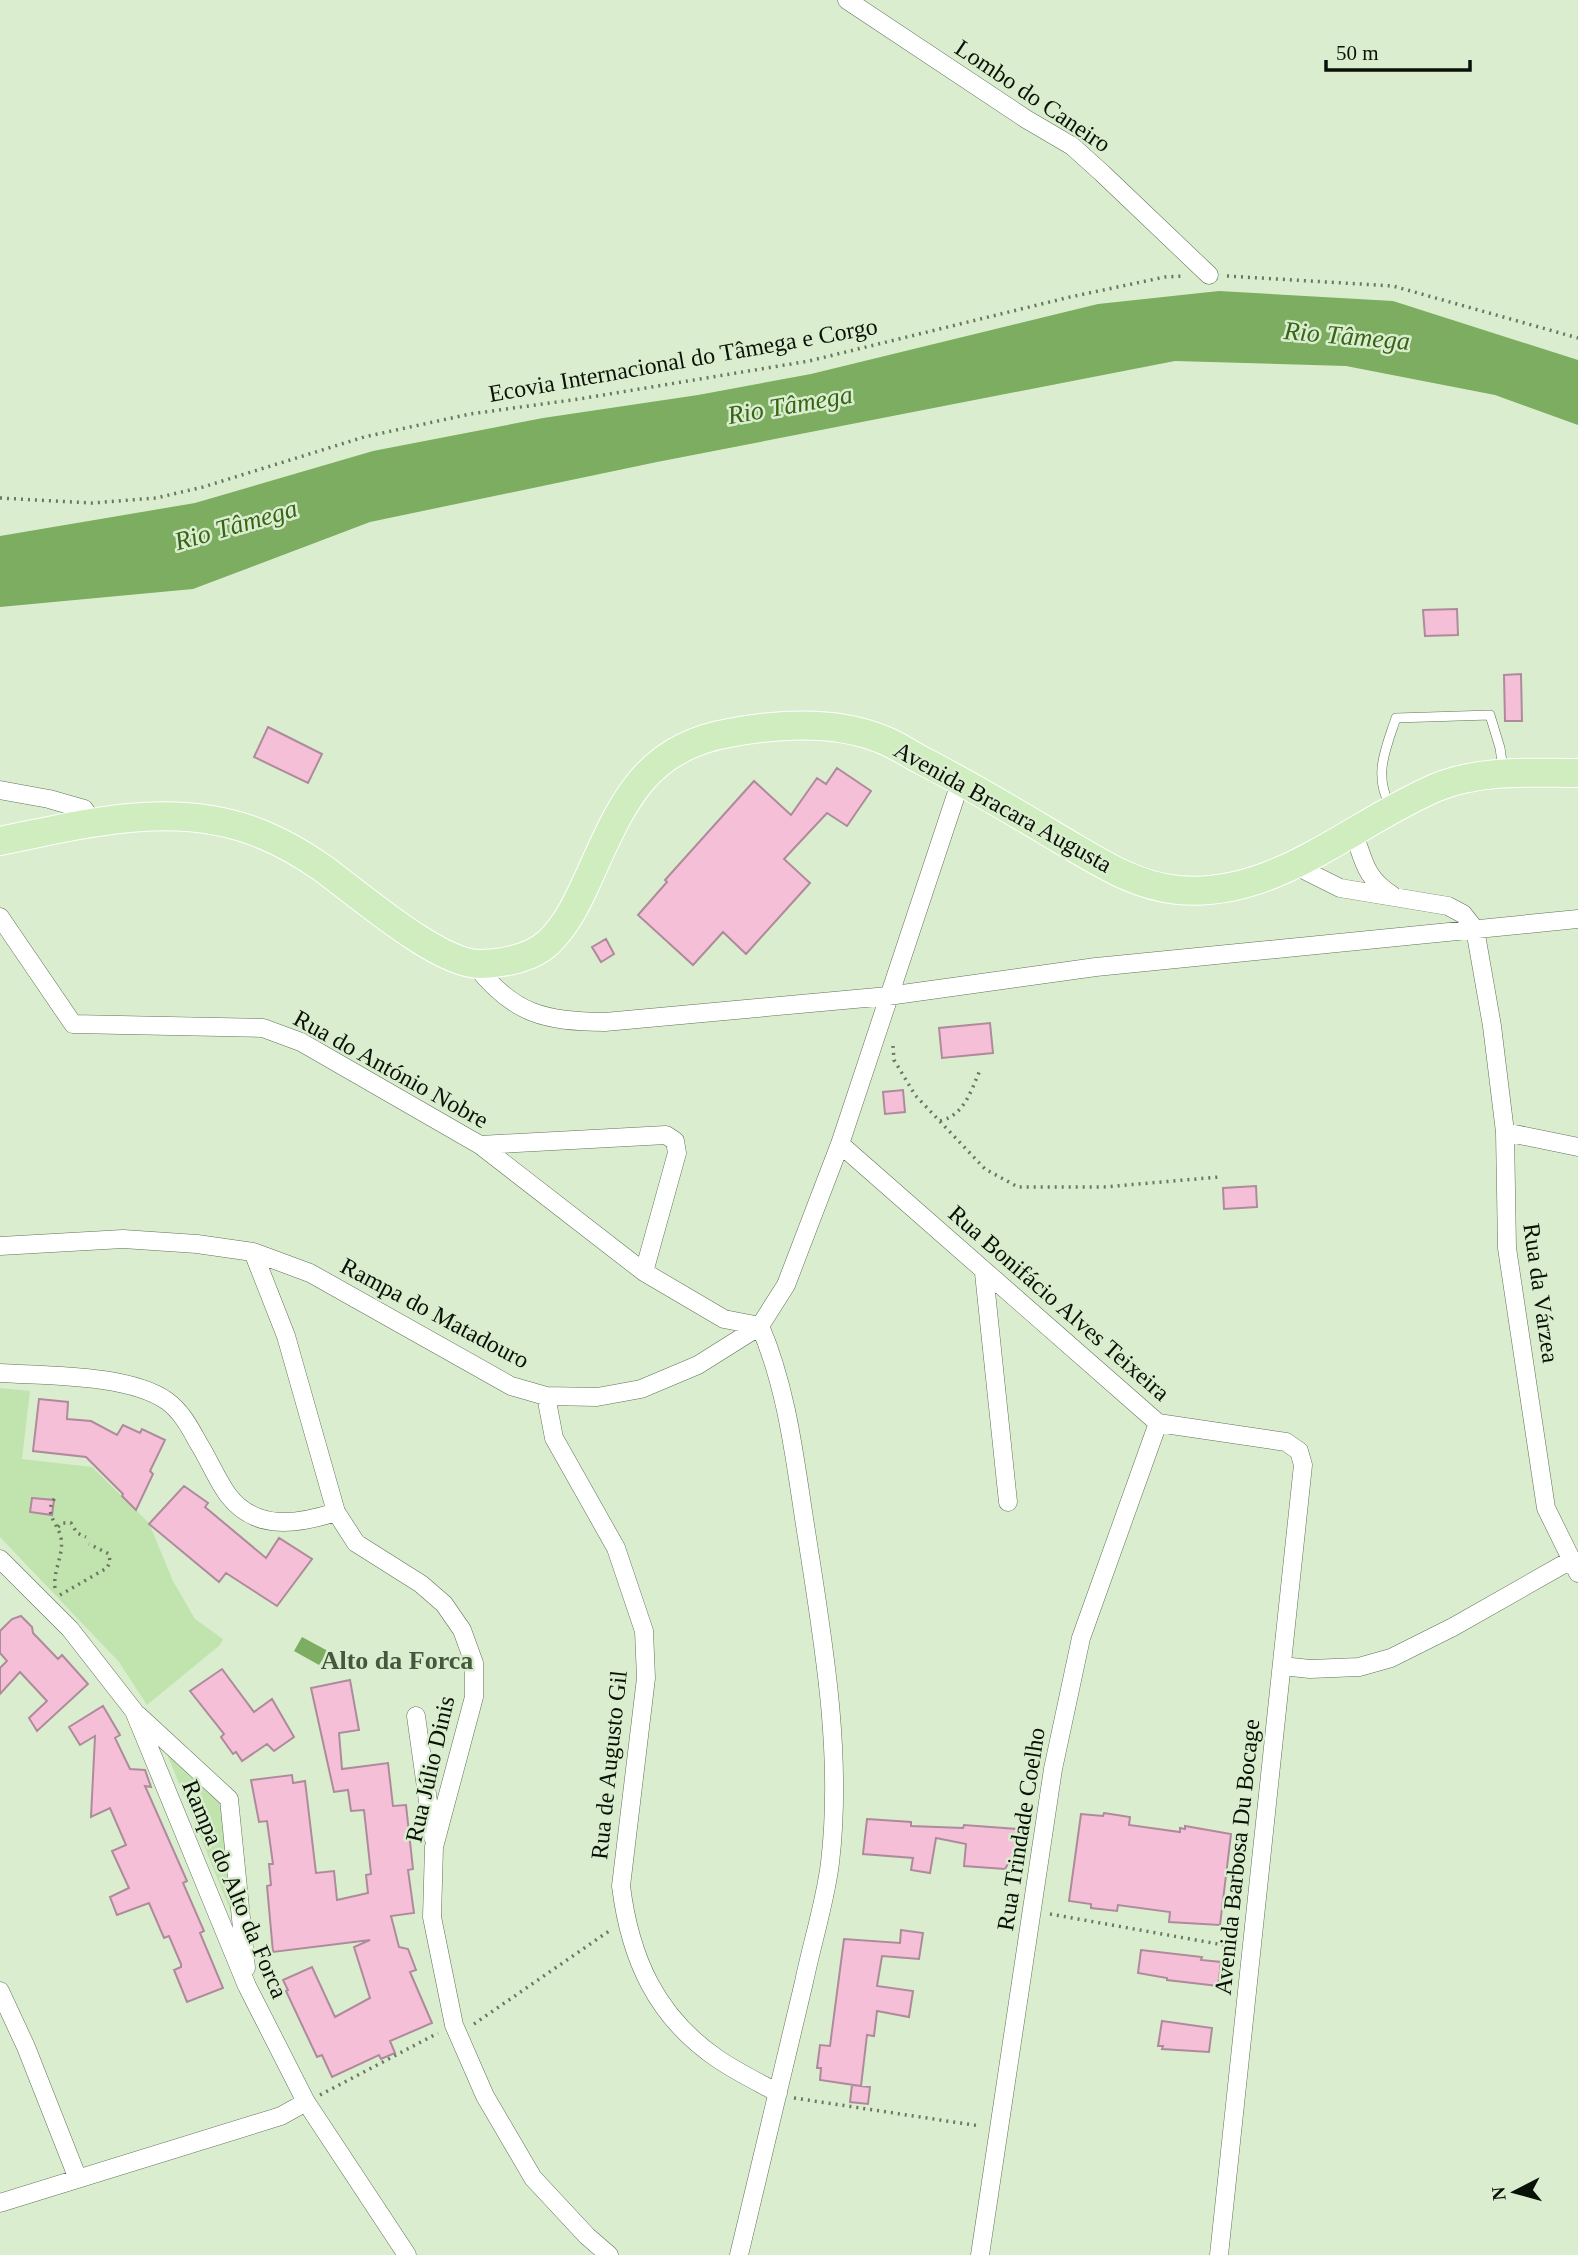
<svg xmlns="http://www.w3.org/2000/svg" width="1578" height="2255" font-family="'Times New Roman',serif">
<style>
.green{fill:#c1e4ae}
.water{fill:#7cad60}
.building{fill:#f6bfd8;stroke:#ae8b9b;stroke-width:2}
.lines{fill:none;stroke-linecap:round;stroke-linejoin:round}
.lane-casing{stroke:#607257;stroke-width:10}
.street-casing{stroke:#607257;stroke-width:19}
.primary-casing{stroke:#fff;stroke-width:30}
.path{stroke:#697662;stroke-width:3.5;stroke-dasharray:2 5;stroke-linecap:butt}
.lane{stroke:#fff;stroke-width:9}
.street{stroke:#fff;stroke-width:18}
.primary{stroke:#cfedbf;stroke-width:28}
.labels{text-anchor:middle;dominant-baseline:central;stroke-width:5;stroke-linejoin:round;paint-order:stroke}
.street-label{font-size:24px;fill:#0a1107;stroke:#daeecf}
.water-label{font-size:26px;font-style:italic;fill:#376416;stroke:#daeecf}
.neighbourhood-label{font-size:26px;font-weight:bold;fill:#45573c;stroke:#daeecf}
</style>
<rect width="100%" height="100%" fill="#daeecf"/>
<path class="green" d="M0,1388l30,3 -8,68 70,8 57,56 24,58 22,38 28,20 -3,6 -73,60 -28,-43 -119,-125z
M163,1744l55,54 3,7 16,122z"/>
<path class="water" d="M1219,291l174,10 185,59v65l-83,-30 -149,-29 -171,-5 -518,101 -287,60 -177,67 -193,18v-71l195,-33 178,-52 170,-33 155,-23 113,-21 287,-70z
M302,1637l26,14 -9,14 -25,-14z"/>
<path class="building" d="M1457,609l1,26 -33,1 -2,-26z
M1521,674l1,47h-17l-1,-46z
M268,727l54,27 -14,29 -54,-26z
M837,768l34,23 -24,35 -20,-13 -43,46 26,24 -64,71 -23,-22 -30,33 -55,-50 29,-33 -2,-2 89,-99 37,34 26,-37 9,6z
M606,939l8,15 -13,8 -9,-15z
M990,1023l3,30 -51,5 -3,-30z
M903,1090l2,22 -20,2 -2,-22z
M1256,1186l1,21 -33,2 -1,-21z
M39,1399l29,3 -1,17 24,2 26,14 6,-10 17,8 2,-4 23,11 -15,31 3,3 -17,36 -14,-14 1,-2 -37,-37 -53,-6z
M184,1486l24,17 -3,4 61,51 13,-20 33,21 -35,47 -51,-33 -7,9 -70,-58z
M32,1498l22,2 -2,15 -22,-3z
M21,1616l11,11 1,6 25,26 4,-4 26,29 -51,47 -8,-13 18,-17 -27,-29 -20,22v-26l7,-7 -7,-8v-22l12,-12z
M222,1669l32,43 18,-13 22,38 -20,14 -7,-7 -25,17 -6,-9 -3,2 -12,-17 3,-3 -34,-43z
M350,1680l9,50 -20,3 3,36 46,-6 5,43 13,-1 7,64 -5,1 6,43 -23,3 8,31 9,2 8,21 -6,2 22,51 -42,18 5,12 -14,6 -2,-4 -47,22 -10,-22 -5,2 -31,-66 2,-1 -5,-10 29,-13 23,50 35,-19 -16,-51 16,-7 -97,12 -6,-66 4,-1 -2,-21h4l-6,-43 -8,1 -8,-42 41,-5 1,8 12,-2 11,92 18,-2 3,29 31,-7 -2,-18 5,-1 -7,-64 -13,1 -3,-21 -14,2 -23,-104z
M103,1706l17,29 -5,3 15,31 15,1 6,17 -6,-1 42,95 -4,2 21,48 -4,2 23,55 -36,14 -13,-32 7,-3v-3l-12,-28 -5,2 -15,-35 -32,12 -7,-18 19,-9 -17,-37 14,-6 -16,-37 -19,9 4,-81 -15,9 -11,-18z
M1104,1813l26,4 -1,8 51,7v-4l5,1v-3l46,8 -11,91 -51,-3 1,-10 -52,-7 -1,6 -26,-3v-4l-22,-3 12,-87 22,2z
M867,1819l44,3v4l52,2 1,-3 53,4 -2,35h-7l-3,5 -41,-3 2,-22 -30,-6 -6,35 -19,-3 2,-12 -50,-4z
M901,1930l22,3 -4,26 -37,-3 -5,30 36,5 -4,26 -32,-6 -3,25 -7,-1 -6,51 -41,-6 1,-12h-4l3,-23 10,1 14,-107 56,4z
M1141,1950l61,7 -1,3 20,2 -3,24 -51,-6v-2l-29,-5z
M1162,2021l50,7 -3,24 -47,-3 1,-3h-5z
M852,2085l18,2 -2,17 -18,-2z"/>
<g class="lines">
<defs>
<path id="lane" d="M1390,805c-17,-30 -4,-57 6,-87l94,-3 10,33 3,21"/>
<path id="street" d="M847,0l179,119 46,27 30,27 107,102
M0,790l49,9 35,10 9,13
M1353,831c11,29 11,46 39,64
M1294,865l46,23 108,18 15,8 12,15 17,97 13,106 2,116 39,260 32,65
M0,917l73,107 190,4 38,14 179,103 164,127 80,47 36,7c28,65 35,136 46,205 17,109 37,222 24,332 -5,40 -18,80 -26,119 -21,91 -43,182 -65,273
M475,965c39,50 70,56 130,57l283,-26 208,-29 482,-48
M1505,1132l73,15
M840,1144l318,279 128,19 13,9 4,14 -84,790
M480,1145l186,-10 9,6 2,12 -33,119
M0,1246l123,-7 74,5 56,8 33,84 50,176 20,31 65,41 23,20 18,26 12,33v34l-40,150 -2,70 22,108 31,71 48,82 54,58 22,19
M253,1252l57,21 201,113 35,10 51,1 44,-8 57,-24 62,-39 26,-41 54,-141 121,-364
M984,1273l24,229
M0,1373c46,3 129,1 167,28 15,11 23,27 32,43 10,16 18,36 29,51 28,37 71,29 108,17
M546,1396l8,42 62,110 28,83 2,47 -25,208c9,72 35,131 97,173 19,13 40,23 60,34
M0,1559l70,70 64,82 113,275 59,116 101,153
M1282,1666l28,3 49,-2 32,-9 62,-31 118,-67
M138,1715l91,84 17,169
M416,1716l17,121
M0,1991l26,56 52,132
M0,2203l281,-87 25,-14
M980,2255l73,-486 28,-131 77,-215"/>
<path id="primary" d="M0,841c88,-18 180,-43 266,-5 19,8 39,20 55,31 35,25 120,100 161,97 22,-1 50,-6 67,-22 18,-18 28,-39 38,-61 33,-72 54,-133 142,-148 48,-9 106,-13 152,6 14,5 27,14 40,21 49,25 95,53 142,81 36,21 72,45 115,49 97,9 173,-66 257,-102 45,-19 96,-15 143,-15"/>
</defs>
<use href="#lane" class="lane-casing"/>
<use href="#street" class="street-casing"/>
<use href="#primary" class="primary-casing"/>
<path class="path" d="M1227,276l166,10 185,52
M0,498l92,5 64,-5 47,-11 161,-50 106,-23 109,-15 230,-38 261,-64 95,-20 19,-1
M893,1046l1,14 21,35 70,74 33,18h86l115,-10
M940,1121c25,-6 31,-31 41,-53
M58,1527l4,-4h9l6,10 9,4
M55,1588c-2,-18 9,-33 6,-50 -3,-15 -18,-24 -6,-40
M60,1595l47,-27 3,-6 -1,-8 -20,-10
M1050,1914l185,33
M474,2024l138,-95
M320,2095l118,-62
M794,2098l186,28"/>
<use href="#lane" class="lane"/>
<use href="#street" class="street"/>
<use href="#primary" class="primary"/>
</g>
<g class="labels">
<g class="street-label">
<text transform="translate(1033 96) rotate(34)">Lombo do Caneiro</text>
<text transform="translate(683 360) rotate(-10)">Ecovia Internacional do Tâmega e Corgo</text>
<text transform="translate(1003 807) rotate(29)">Avenida Bracara Augusta</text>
<text transform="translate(391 1069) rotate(29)">Rua do António Nobre</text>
<text transform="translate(1541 1293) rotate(82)">Rua da Várzea</text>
<text transform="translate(1059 1303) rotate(41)">Rua Bonifácio Alves Teixeira</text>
<text transform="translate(435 1313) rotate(28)">Rampa do Matadouro</text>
<text transform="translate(609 1765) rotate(-84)">Rua de Augusto Gil</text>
<text transform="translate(430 1769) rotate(-77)">Rua Júlio Dinis</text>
<text transform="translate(1021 1829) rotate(-81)">Rua Trindade Coelho</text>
<text transform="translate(1237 1857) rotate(-84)">Avenida Barbosa Du Bocage</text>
<text transform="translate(235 1889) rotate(67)">Rampa do Alto da Forca</text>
</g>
<g class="water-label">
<text transform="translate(1347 336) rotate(5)">Rio Tâmega</text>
<text transform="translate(790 405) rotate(-10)">Rio Tâmega</text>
<text transform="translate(236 525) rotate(-16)">Rio Tâmega</text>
</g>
<g class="neighbourhood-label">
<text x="397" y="1660">Alto da Forca</text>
</g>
</g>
<g transform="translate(1515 2192) rotate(264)" stroke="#daeecf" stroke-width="5" paint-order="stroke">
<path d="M0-5L12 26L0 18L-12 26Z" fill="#0a1107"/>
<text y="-10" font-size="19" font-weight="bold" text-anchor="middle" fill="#0a1107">N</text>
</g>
<path d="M1326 60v10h144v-10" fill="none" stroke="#0a1107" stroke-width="3.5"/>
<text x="1336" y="60" font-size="21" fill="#0a1107" stroke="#daeecf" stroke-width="5" paint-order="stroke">50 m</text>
</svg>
